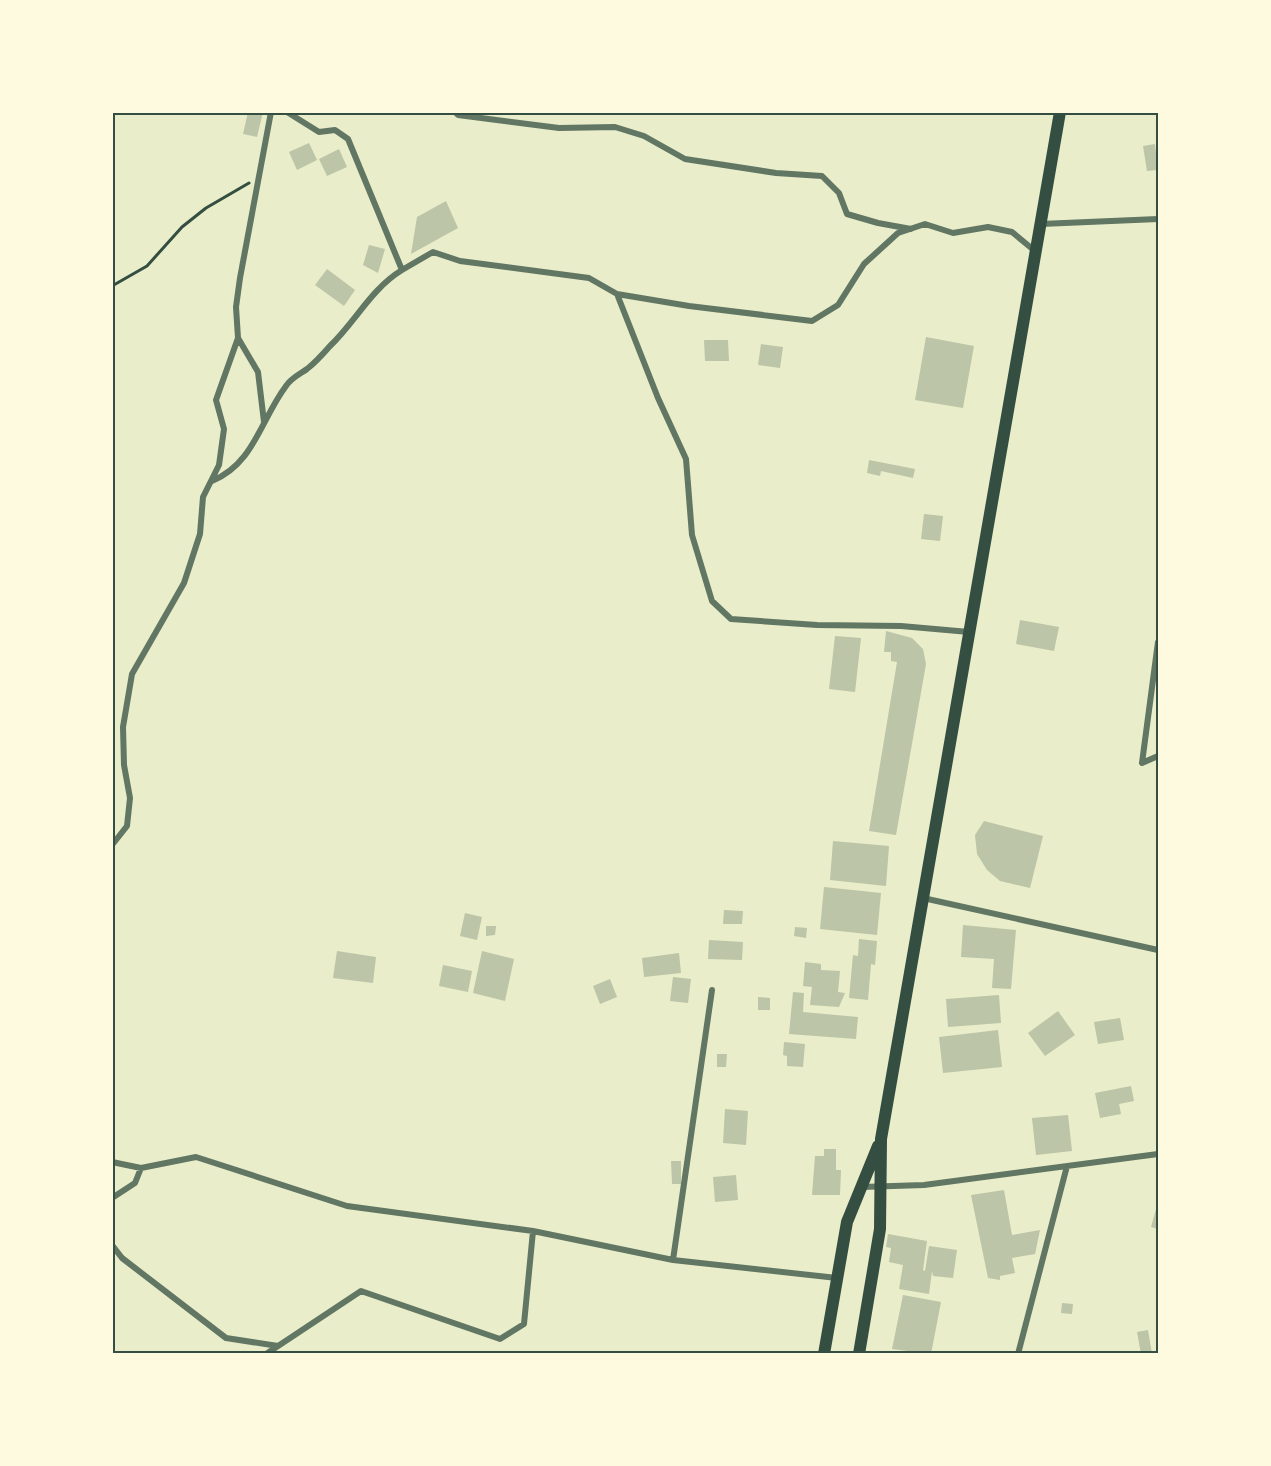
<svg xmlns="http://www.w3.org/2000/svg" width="1271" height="1466" font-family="'Source Sans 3',sans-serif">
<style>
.building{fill:#bcc5a7}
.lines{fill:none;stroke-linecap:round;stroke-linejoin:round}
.path{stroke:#344e41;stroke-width:3}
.minor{stroke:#617663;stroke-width:6}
.primary{stroke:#344e41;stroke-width:12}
.neatline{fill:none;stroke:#344e41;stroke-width:2}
</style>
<rect width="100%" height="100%" fill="#e9edc9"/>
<path class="building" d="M248,112h15l-6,25 -14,-3z
M309,143l8,17 -20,10 -8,-18z
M1155,144l3,26 -11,1 -4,-25z
M339,149l8,18 -20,9 -8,-17z
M446,201l12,27 -47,26 6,-37z
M369,245l16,4 -7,24 -15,-8z
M327,269l28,21 -11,16 -29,-21z
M926,337l48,9 -11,62 -48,-8z
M704,340h24l1,21h-24z
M761,344l22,3 -3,21 -22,-3z
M869,460l46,9 -2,9 -32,-7 -1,5 -13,-3z
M924,514l19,2 -3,25 -19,-2z
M1020,620l39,7 -5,24 -38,-7z
M886,631l26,7 11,11 3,15 -30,171 -27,-4 28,-169 -6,-1v-9h-7z
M835,636l26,2 -6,54 -26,-3z
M984,821l59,15 -13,52 -30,-7 -13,-11 -10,-16 -2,-19z
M833,841l56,5 -3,40 -56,-6z
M824,887l57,6 -4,42 -57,-6z
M724,910l19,1 -1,13h-19z
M465,913l17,4 -5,23 -17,-4z
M963,925l53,5 -5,59 -19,-1 2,-29 -33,-2z
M486,926h10l-1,9 -9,1z
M795,927l12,1 -1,10 -12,-2z
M859,939l18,2 -2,24 -4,-1 -3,36 -19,-2 4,-43 5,1z
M709,940l34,2 -1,18 -34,-1z
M337,951l39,6 -3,26 -40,-5z
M482,951l32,8 -9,42 -32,-8z
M679,953l2,20 -37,4 -2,-19z
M805,962l16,2v6l19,1 -2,21 7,1 -6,14 -29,-2 2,-18 -9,-1z
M443,965l29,6 -4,21 -29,-6z
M673,977l18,2 -3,24 -18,-2z
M610,979l7,18 -17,7 -7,-18z
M793,992l11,1 -1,19 55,5 -2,22 -67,-5z
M999,995l2,28 -53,4 -2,-28z
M758,997l12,1v12h-12z
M1058,1011l17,24 -30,21 -17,-23z
M1120,1018l4,22 -26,4 -4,-22z
M998,1030l4,37 -59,6 -4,-36z
M784,1042l21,2 -2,23 -16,-1v-10l-4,-1z
M717,1054h10l-1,13h-9z
M1131,1086l3,15 -15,3 2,10 -21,4 -5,-25z
M725,1109l23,2 -2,34 -23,-2z
M1068,1115l4,36 -36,4 -4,-37z
M824,1149h12v21h5l-1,25h-28l3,-39h9z
M671,1161h10v23h-9z
M736,1175l2,25 -23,2 -2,-25z
M1004,1190l8,45 28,-5 -5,24 -23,4 3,15 -15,3v4l-12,-2 -17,-83z
M1158,1202v27l-7,-2z
M888,1234l39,7 -4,29 2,1 4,-25 28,4 -4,28 -20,-2 -1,-5 -3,23 -30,-5 4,-24 -14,-3 2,-14 -5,-1z
M903,1295l38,7 -10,52 -39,-5z
M1062,1303l11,1 -1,10 -11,-1z
M1148,1330l4,24h-11l-4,-22z"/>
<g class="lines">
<path class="path" d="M112,286l35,-20 35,-39 24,-19 43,-25"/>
<path class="minor" d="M287,112l32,20 16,-2 13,9 54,131 31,-18 27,9 129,17 28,16 41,104 28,61 6,76 20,66 19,18 86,6 84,1 68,6
M455,112l3,3 101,13 56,-1 29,9 41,23 91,14 46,3 17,17 8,21 31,9 33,6
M1041,224l117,-5
M617,294l72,12 123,15 26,-16 26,-41 34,-31 27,-9 28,9 35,-6 24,5 23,19
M238,338l20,34 6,50
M212,481c42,-17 49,-62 74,-95 5,-8 14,-12 21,-17 9,-7 16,-15 23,-23 26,-25 41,-57 72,-76
M1142,763l16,-121
M1142,763l16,-7
M112,845l15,-19 3,-28 -6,-33 -1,-38 9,-53 52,-91 16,-49 3,-37 16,-32 5,-36 -8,-29 22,-62 -2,-31 4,-29 31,-166
M923,898l235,52
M112,1162l29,6 55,-11 151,49 186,25 140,29 164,18
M862,1187l62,-2 234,-31
M112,1198l23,-15 6,-15
M112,1245l10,13 104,80 52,8
M673,1260l39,-270
M266,1354l95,-63 139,48 24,-15 9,-93
M1018,1354l49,-188"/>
<path class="primary" d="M824,1354l23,-132 31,-76
M859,1354l21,-125 1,-90 179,-1027"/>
</g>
<rect width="1271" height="1466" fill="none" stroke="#fefae0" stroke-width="228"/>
<rect x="114" y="114" width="1043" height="1238" class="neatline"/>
</svg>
